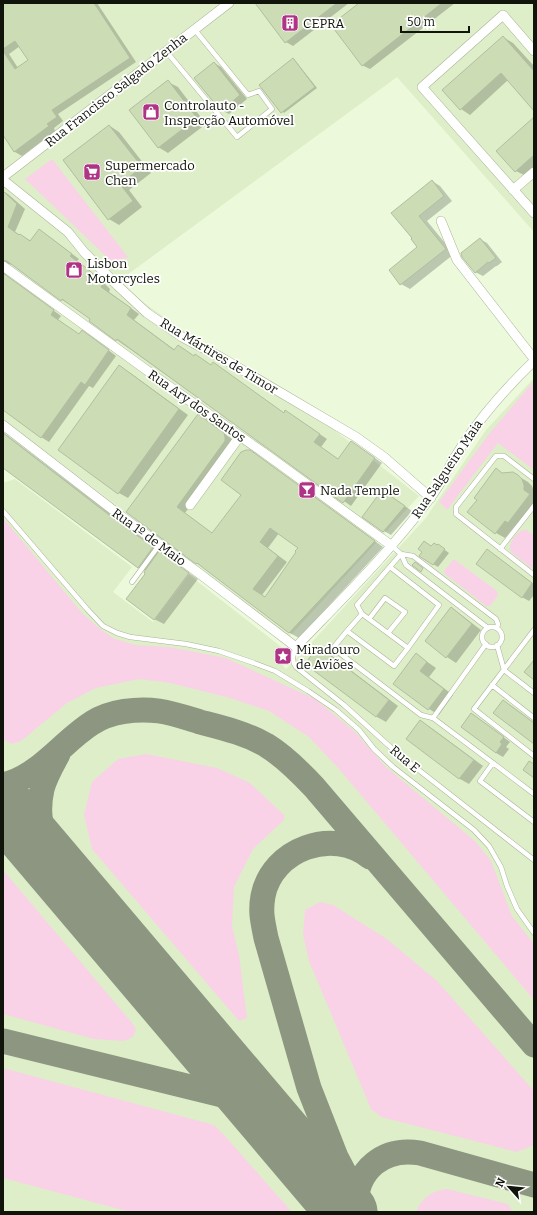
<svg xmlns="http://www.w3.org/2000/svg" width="537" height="1215" font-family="Bitter,serif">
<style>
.built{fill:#deeec8}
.green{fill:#f9d2e7}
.shadow{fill:#0003;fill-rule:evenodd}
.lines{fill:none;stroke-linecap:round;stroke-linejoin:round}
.taxiway{stroke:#8c9680;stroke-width:25}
.runway{stroke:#8c9680;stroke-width:61}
.building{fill:#ccdcb5;stroke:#b2bea1;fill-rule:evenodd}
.service-casing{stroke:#a8b597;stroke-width:5.5}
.minor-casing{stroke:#a8b597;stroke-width:10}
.service{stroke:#fff;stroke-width:4.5}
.minor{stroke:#fff;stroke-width:9}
.labels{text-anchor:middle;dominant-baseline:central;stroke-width:3.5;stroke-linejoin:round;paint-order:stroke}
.poi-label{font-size:13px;fill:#10140a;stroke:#fff;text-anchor:start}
.street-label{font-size:13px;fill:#10140a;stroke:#fff}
</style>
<rect width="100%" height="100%" fill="#ecf9db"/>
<path class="built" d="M3,3h531v229l-137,-155 -281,206 152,108 56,31 95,74 -130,141 -286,-218z
M534,378v834h-531v-729l12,-4 117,88 -19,25 40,30 36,-47 95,74 -8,9 10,11 15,-15 124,-135 61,-89z"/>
<path class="green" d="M52,159l76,98 -15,6 -88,-84z
M534,381v89l-36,-27 -51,67 -8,-8 50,-68z
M3,518l80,96 17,15 13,9 22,7 34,2 57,11 89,41 39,32 32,36 89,74 16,20 21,55 22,28v56l-195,-231 -30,-32 -40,-26 -39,-13 -60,-15 -31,-4 -43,9 -29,15 -46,38 -9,3 -9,-4z
M523,530h4l5,4 2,-2v38l-23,-18c-4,-8 5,-19 12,-22z
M453,560h2l42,31 1,4 -8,11h-4l-41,-32 -1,-3z
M146,754l71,14 33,15 34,32v5l-31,29 -19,38 -2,39 7,29 8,63 -8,3 -147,-172 -8,-34 8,-33 26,-23z
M3,870l130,154 3,6 -3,7 -9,4 -30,-2 -91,-25z
M320,902l13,3 54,34 50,42 97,110v54l-17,7 -4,-1 -132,-34 -10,-8 -62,-148 -6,-27 2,-24z
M3,1068l211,57 11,11 67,76h-162l-127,-34z
M447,1189l61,15 5,8h-97c7,-15 15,-21 31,-23z"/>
<path class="shadow" d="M3,3h94l39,59 -78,52 5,7 -9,7 1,3 -33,25 -7,-4 -12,-19zM20,46l9,14 -11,8 -9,-14z
M257,3h92l-56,43 -7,-4z
M361,3h94l-85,66 -8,-4z
M503,37l10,6 21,23v43l-26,-29 -38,35 -9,-6z
M294,59l23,29 -33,25 -23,-28z
M214,63l7,4 26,32 -18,15 -8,-4z
M168,82l10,5 28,37 -38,29 -10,-6z
M534,118v51l-8,7 -10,-5z
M110,126l9,6 32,41 -22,17 13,17 -23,18 -10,-6z
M432,181l8,5 12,15 -25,20 27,33 -44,35 -9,-5 -11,-14 29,-22 -6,-9 -20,-25z
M3,191l5,3 17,15 -10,23 16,9 8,-11 8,5 32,24 -2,2 21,16 12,12 -1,3 30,22 -5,6 41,30 20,7 17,9 72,47 9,3 34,23 -6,8 18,13 20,-13 23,16 -31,43 -234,-166 -27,-20 1,-1 -21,-16 -1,1 -7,-4 -49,-35 -4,-1 -4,6 2,6 54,40 -3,4 21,15 11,1 26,20 -23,32 -4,-2 -40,56 -8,-5 -38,-28z
M480,239l7,4 15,19 -5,4h-1l-13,10 -8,-4z
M129,372l59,43 -60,83 -9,-5 -60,-43z
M198,416l10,5 25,19 1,7 -49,66 28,21 29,-39 17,-38 124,90 -84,91 -9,-5 -84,-65 -10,-5 -69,-51zM279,533l20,15 -33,49 -4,-2 25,-33 -19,-14z
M3,432l159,121 -1,1 37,25 -34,45 -10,-5 -8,-48 -8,-4 -135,-100z
M497,470l7,4 9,-1 15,9 4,4 2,5v15l-16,21 -3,-1 -10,12 -9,-5z
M389,495l23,16 -21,24 -7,-4z
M432,547l10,1 7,5 -11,14 -5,-3z
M494,555l40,29v11l-5,6 -7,-4z
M451,608l9,6 21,16 -25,33 -9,-6 -21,-16z
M318,647l10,6 70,53 -12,16 -9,-5 -71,-53z
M416,654l20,14 -7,9 24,18 -14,20 -10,-6 -34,-25z
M503,701l10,6 21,16v20z
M479,719l31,23 -4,5 3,2 -6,8 -7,-4z
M420,721l10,6 53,39 -14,18 -9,-5 -53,-40z"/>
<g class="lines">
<path class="taxiway" d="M3,785c36,-8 59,-43 89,-62 18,-12 46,-15 67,-12 14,2 28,7 41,11 23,6 45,11 66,23 18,11 33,26 48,42l220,258
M56,868c-14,-25 -20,-52 -14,-79 3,-12 10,-24 16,-35
M3,1041l252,62
M356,1206c0,-37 28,-59 64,-53l114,32
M365,1212l-29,-55 -27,-69 -43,-150c-3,-16 -6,-25 -3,-42 9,-47 70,-69 107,-39"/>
<path class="runway" d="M3,806l344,406"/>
</g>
<path class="building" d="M3,3h91l36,55 -78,52 5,7 -10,7 2,2 -35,26 -11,-17v-84l12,18 13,-9 -13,-19 -12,8z
M255,3h82l-52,40z
M359,3h83l-80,63 -31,-41z
M503,36l31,35v40l-33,-38 -41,37 -18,-20z
M293,58l22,29 -34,26 -22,-28z
M214,62l26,33 -19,16 -27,-33z
M168,80l29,38 -39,30 -29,-38z
M534,117v38l-19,17 -19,-21z
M109,125l33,42 -22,17 13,17 -25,19 -45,-60z
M432,180l12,16 -25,20 27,33 -46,36 -11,-15 28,-23 -6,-8 1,-1 -21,-25z
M3,191l14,13 -9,23 11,8 1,-1 10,7 9,-12 33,25 -2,2 19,14 14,14 -2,3 30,21 -4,7 47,35 4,-5 16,11 1,-2 16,11 2,-3 71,51 1,-3 35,24 -6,8 24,17 13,-18 24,17 -32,45 -215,-156 -11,-8 -1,2 -27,-20 1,-2 -28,-20 -1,2 -54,-40 -4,-1z
M480,238l16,20 -7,5 -1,-1 -13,11 -13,-16 -1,-4z
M3,273l51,37 -3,5 28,19 3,-4 27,20 -24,35 -4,-3 -40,56 -38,-28z
M119,365l60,44 -61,85 -60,-44z
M198,414l26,19 1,4v4l-48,66 35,26 29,-38 -20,-15 20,-28 5,-2h4l14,10 111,81 -86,92 -79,-60 -13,-10 -1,1 -70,-52zM270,528l28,20 -3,3 1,1 -31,45 -12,-8 25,-33 -18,-14z
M3,433l110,85 40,29 -15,21 -135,-100z
M496,468l6,5 11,-1 5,3 4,4 2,6v5l6,4 -22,29 -3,-2 -10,13 -28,-22 10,-12 -3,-2z
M382,490l23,16 -22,26 -21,-15z
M424,541l7,5 3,-3 3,2 1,-1 7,5 -12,16 -14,-9 3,-4 -4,-3z
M487,549l45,34 -10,15 -46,-34z
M159,551l30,22 -35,47 -28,-21 19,-25 -1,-2z
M415,562l8,6 -2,4 -9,-7z
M451,607l21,17 -26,34 -21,-17z
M318,646l71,54 -13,17 -71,-53z
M416,653l11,9 -7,9 24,18 -16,21 -35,-26z
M534,660v20l-10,-8z
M503,700l31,23v21l-41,-31z
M471,713l33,24 -4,5 2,2 -6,9 -35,-26z
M420,720l54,40 -15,19 -53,-40z
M529,761l5,3v14l-11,-8z"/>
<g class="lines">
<defs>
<path id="service" d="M166,51l71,86 35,-28 -13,-18 -11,4 -53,-65
M534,479l-30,-23h-8l-40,51v7l78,61
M3,511l84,98 16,17 14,7 13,4 56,7 33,7 35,12 21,8 33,20 28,19 23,20 15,19 19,18 81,63 15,16 12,21 6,19 10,23 17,24
M500,549l34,-43
M132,582l28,-38
M362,614l-15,17 47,35 14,-18
M369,619l39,29 31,-43 -49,-38
M482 637a10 10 0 1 1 20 0a10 10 0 1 1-20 0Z
M488,628l-82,-63 -5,-11 12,2 83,63 2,5 -1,4
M534,630l-60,79 60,47
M347,631l-14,17 88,67 12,3
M388,633l17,-21 -20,-14 -16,21 -7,-5 -5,-9 44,-51 -9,-8
M486,644l-53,74 60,45
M497,645l7,25 30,23
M296,647c-3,8 -5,13 0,20l48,38 53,48 137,107
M492,685l42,33
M534,794l-41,-31 -13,18 54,41"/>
<path id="minor" d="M534,51l-31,-36 -81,72 112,126
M3,177l226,-174
M3,180l65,52 16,20 34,34 29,27 35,24 40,21 134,79 28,20 47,41
M513,190l21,-18
M441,221l16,39 77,99
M3,266l160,116 104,73 125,91
M3,425l114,88 83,61 96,73c46,-48 94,-95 134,-149 12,-15 19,-33 30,-49 21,-33 46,-61 74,-88
M190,505l50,-69"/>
</defs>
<use href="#service" class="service-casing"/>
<use href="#minor" class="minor-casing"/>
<use href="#service" class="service"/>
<use href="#minor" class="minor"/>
</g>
<defs>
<symbol id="building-square" viewBox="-11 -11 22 22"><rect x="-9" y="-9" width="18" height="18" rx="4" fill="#b03486" stroke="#fff"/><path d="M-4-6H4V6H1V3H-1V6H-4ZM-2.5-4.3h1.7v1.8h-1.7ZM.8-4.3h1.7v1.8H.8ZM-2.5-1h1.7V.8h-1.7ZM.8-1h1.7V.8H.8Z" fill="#fff"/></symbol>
<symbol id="shop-square" viewBox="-11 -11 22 22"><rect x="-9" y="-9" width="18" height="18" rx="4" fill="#b03486" stroke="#fff"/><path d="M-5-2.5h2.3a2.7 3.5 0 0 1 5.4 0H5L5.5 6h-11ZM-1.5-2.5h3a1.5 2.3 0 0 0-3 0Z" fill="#fff"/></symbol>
<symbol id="supermarket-square" viewBox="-11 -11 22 22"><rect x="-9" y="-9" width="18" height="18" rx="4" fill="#b03486" stroke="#fff"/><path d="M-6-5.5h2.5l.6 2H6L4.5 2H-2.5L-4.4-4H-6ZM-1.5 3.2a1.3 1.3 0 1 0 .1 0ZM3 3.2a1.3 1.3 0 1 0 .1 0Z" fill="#fff"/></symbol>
<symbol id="bar-square" viewBox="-11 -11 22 22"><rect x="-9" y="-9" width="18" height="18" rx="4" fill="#b03486" stroke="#fff"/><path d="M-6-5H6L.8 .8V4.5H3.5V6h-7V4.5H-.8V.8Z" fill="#fff"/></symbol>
<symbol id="sight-square" viewBox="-11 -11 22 22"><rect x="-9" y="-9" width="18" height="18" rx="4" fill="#b03486" stroke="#fff"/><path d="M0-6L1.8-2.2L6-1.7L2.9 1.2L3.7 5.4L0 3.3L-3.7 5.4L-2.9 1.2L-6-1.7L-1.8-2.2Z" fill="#fff"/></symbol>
</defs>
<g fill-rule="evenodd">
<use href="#building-square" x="280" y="13" width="20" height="20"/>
<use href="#shop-square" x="141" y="102" width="20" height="20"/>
<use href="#supermarket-square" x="82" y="162" width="20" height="20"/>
<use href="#shop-square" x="64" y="260" width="20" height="20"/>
<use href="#bar-square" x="297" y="480" width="20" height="20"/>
<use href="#sight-square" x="273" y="646" width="20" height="20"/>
</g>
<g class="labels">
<g class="poi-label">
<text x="303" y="23">CEPRA</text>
<text x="164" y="105">Controlauto -<tspan x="164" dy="15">Inspecção Automóvel</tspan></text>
<text x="105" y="165">Supermercado<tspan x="105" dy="15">Chen</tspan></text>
<text x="87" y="263">Lisbon<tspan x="87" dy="15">Motorcycles</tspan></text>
<text x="320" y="490">Nada Temple</text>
<text x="296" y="649">Miradouro<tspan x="296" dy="15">de Aviões</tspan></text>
</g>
<g class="street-label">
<text transform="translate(116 90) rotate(-38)">Rua Francisco Salgado Zenha</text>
<text transform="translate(219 356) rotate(31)">Rua Mártires de Timor</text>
<text transform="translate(197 406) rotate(35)">Rua Ary dos Santos</text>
<text transform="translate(447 469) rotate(-56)">Rua Salgueiro Maia</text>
<text transform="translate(149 537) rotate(36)">Rua 1º de Maio</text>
<text transform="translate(405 759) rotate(40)">Rua E</text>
</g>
</g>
<rect width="537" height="1215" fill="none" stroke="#10140a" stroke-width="8"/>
<g transform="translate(509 1187) rotate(297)" stroke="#ffffff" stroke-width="3" paint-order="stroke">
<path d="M0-3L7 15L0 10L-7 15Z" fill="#10140a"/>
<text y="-6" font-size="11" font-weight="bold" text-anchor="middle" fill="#10140a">N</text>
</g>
<path d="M401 26v6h68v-6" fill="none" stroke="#10140a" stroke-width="2"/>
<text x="407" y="26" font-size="12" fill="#10140a" stroke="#ffffff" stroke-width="3" paint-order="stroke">50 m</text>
</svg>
